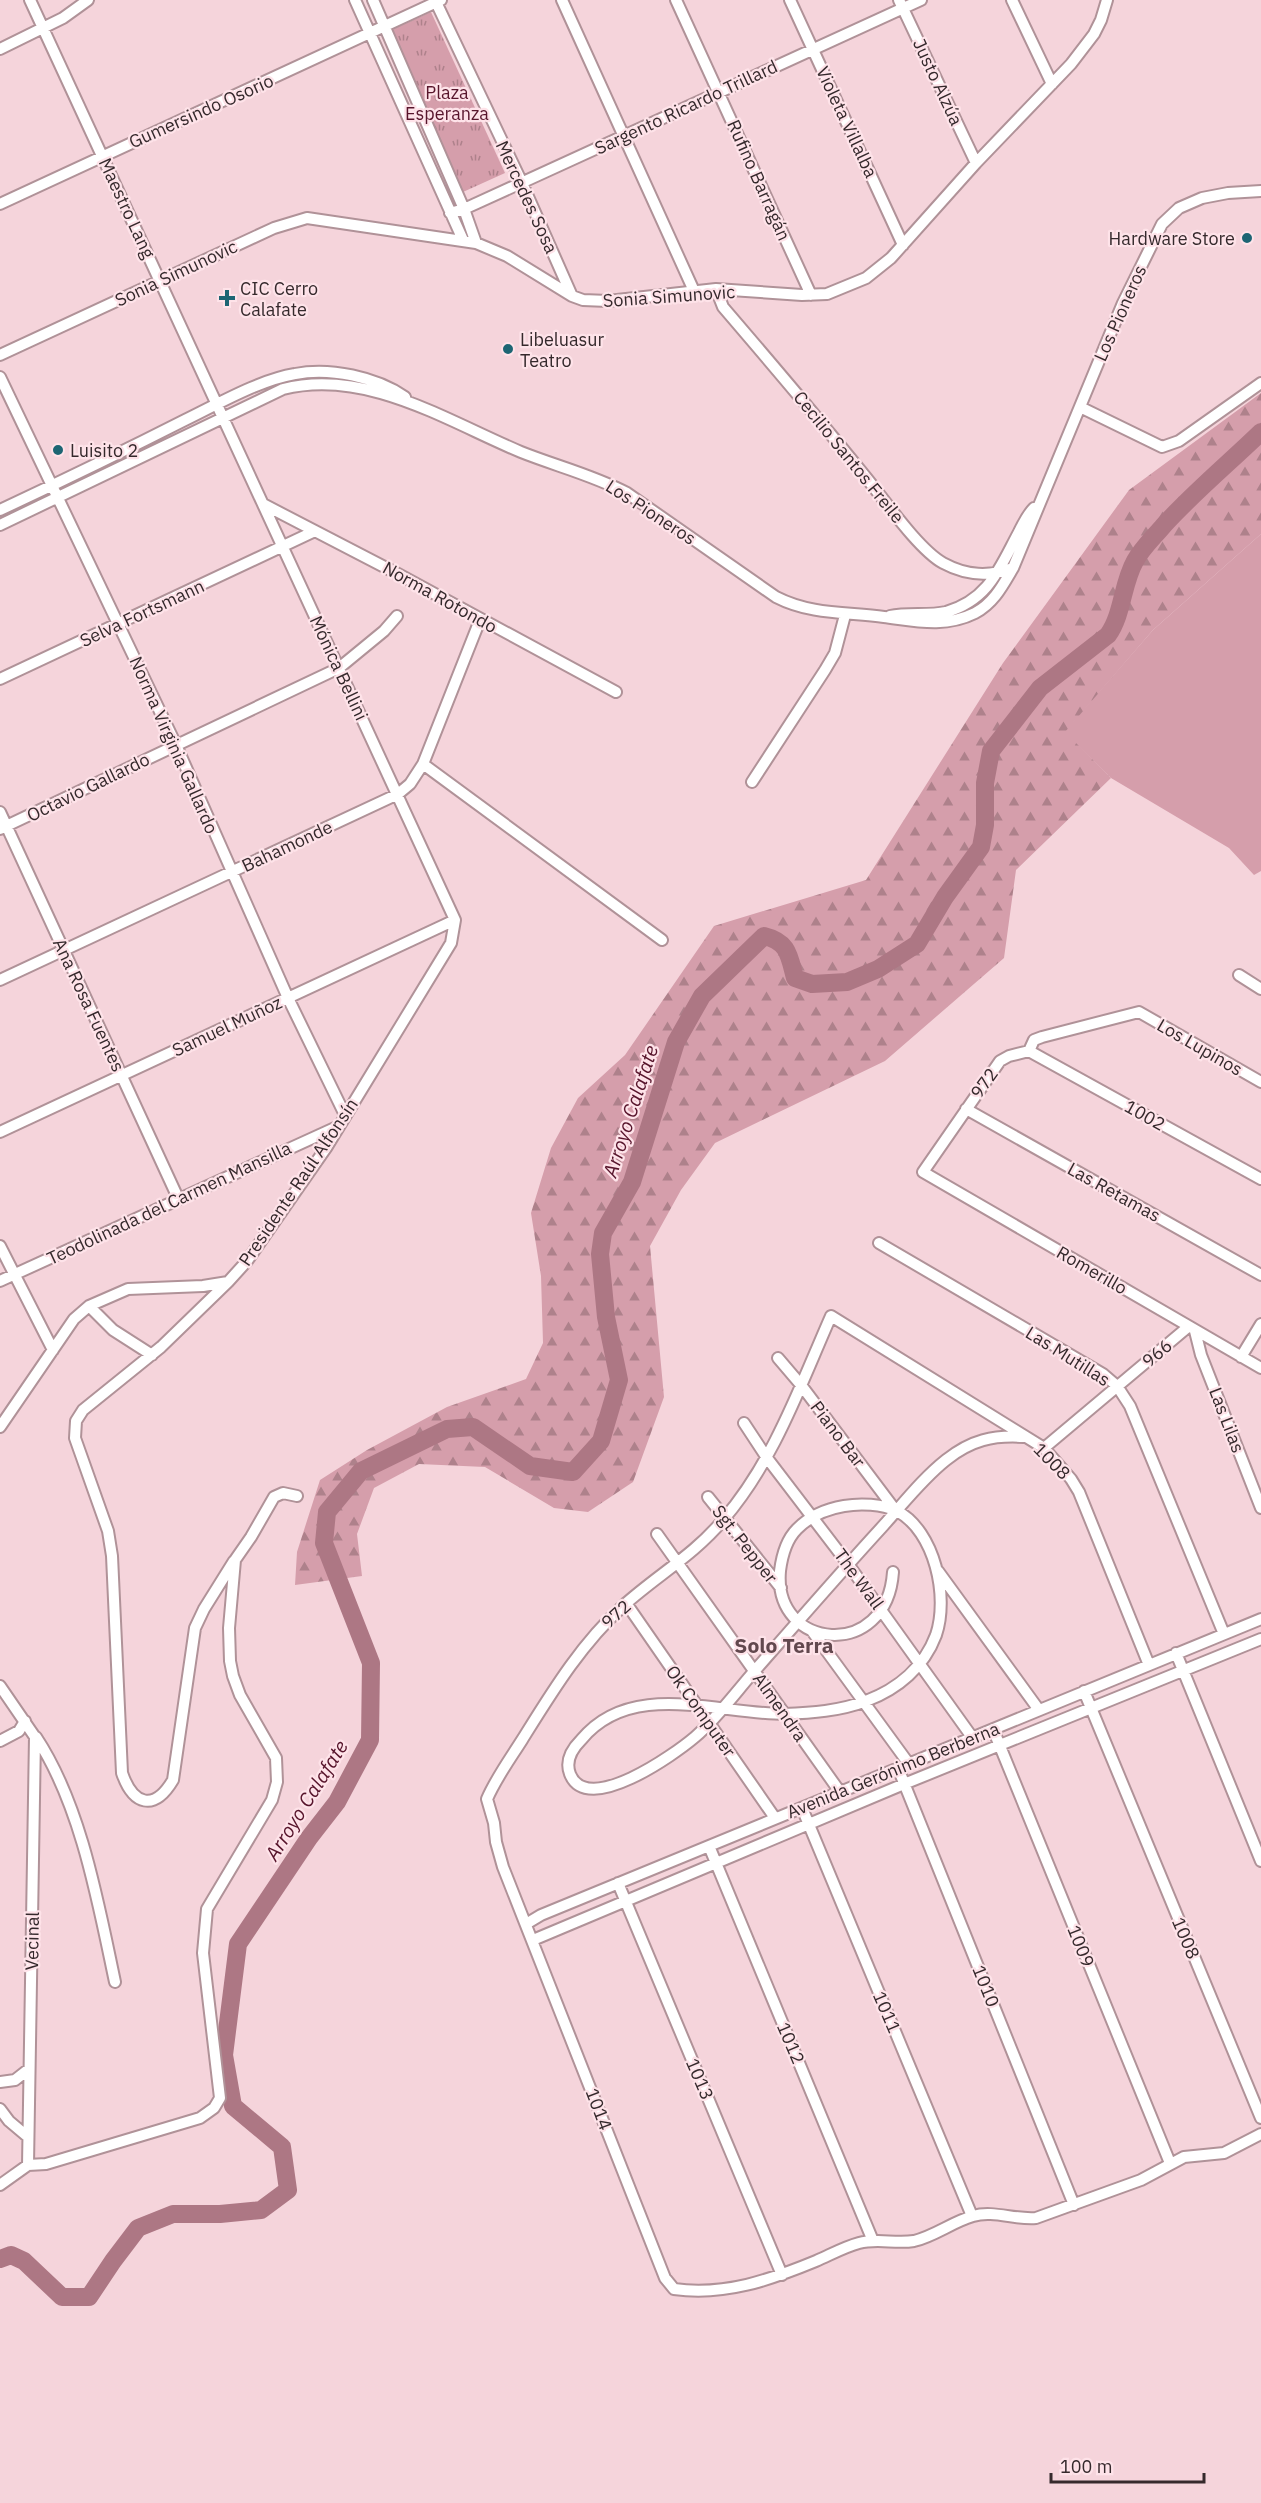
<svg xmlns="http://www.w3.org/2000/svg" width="1261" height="2503" font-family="'IBM Plex Sans',sans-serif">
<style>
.green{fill:#d59eab}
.forest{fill:url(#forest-firs)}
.park{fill:url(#park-tufts)}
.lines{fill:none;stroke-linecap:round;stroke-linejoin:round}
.river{stroke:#ad7784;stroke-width:18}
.minor-casing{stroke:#b09298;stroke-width:14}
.minor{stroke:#fff;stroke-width:10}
.poi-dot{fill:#1d6573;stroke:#fee3e9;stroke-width:2}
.labels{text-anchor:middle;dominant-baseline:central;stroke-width:4.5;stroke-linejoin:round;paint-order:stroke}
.street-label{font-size:18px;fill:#35292c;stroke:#fee3e9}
.park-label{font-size:18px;fill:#58152c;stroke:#fee3e9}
.poi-label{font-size:18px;fill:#35292c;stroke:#fee3e9;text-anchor:start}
.water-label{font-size:20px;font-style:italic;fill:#57142b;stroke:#fee3e9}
.quarter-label{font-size:21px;font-weight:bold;fill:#62484e;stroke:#fee3e9}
</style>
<defs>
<pattern id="forest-firs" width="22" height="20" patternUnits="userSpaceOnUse" patternTransform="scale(1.5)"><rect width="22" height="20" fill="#d59eab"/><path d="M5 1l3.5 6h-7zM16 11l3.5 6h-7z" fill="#ae818b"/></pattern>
<pattern id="park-tufts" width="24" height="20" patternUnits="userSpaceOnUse" patternTransform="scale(1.5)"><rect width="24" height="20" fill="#d59eab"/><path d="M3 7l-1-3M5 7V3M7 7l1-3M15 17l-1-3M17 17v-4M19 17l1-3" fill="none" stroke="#ae818b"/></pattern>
</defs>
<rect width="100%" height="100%" fill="#f5d4db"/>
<path class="green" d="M1261,534v337l-7,4 -25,-27 -118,-70 -47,-46 89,-102z"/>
<path class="forest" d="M1261,393v141l-108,96 -88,102 46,46 -95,92 -12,88 -119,103 -170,82 -34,47 -31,56 14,151 -31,85 -45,30 -34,-4 -69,-41 -66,-3 -45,24 -17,46 5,42 -67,9 2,-33 23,-72 47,-30 80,-43 79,-28 17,-36 -2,-67 -10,-63 20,-65 27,-50 47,-43 89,-129 152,-46 137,-217 126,-173z"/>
<path class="park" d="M431,12l74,161 -42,19 -74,-161z"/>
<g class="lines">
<path class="river" d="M0,2259l11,-4 13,6 38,36h27l24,-36 25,-33 35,-14h47l41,-4 27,-20 -6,-43 -49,-41 -9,-51 14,-111 71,-106 28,-36 33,-62 1,-77 -47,-120 3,-31 34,-41 86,-42 26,-2 57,39 43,6 28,-31 18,-61 -13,-63 -6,-63 3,-21 29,-51 44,-140 26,-46 62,-60c25,6 25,20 31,42l17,6 35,-2 31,-13 39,-25 28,-47 36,-50 4,-22v-42l6,-32 49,-63 68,-53c15,-21 14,-51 27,-74 7,-13 19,-24 29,-36 30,-33 65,-62 97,-93"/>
<defs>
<path id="minor" d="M355,0l108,240
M373,0l91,209 12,34
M435,0l87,183 50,113
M562,0l132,291
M676,0l135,295
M790,0l113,245
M899,0l77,163
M1012,0l40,84
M0,49l63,-31 25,-18
M0,204l441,-204
M450,213l14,-4 457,-209
M716,289l7,18c48,56 95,111 141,168 20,24 54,74 79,88 24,13 46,14 70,5
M0,355l274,-127 33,-10 169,25 31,13 65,40 11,4 25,1 108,-12 86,6 25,-1 39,-16 25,-20 85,-95 95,-99 23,-30 7,-14 6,-20
M0,377l176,368 112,253 57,117
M1080,407l82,40 17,-6 82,-58
M263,504l135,70 218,118
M0,510c62,-29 124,-59 185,-90 33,-16 74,-40 110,-46 35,-7 81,3 110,23
M0,525l283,-136c83,-21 164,32 238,63 35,14 72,23 106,41l149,104c35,18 71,15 108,20 32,4 61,11 91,-4 19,-10 28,-28 38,-45l110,-265 39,-79 17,-16 23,-10 26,-5 33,-2
M890,616c18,-4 38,0 56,-4 43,-12 54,-45 73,-80 4,-8 8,-17 15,-24
M0,679l315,-148
M423,764l239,176
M752,782l73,-112 10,-17 10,-38
M0,812l178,386
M0,829l339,-161 45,-37 13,-15
M1239,975l22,14
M0,980l398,-186 12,-10 13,-20 57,-144
M1029,1051l-20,5 -9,5 -77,111 338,196
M1029,1051l232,128
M1029,1051l5,-11 8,-3 97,-25 122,70
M966,1109l295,166
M0,1132l455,-212
M879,1243l224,131 14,12 13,20 94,228
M0,1246l53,104
M0,1281l339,-155
M228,1282l-67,65 -78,63 -7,11 -1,17 33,93 4,25 10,217c11,32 32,39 51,7l22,-152 9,-19 30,-48
M89,1306l24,24 39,25
M1195,1331l6,24 60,153
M1241,1357l20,-33
M778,1358l23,27 95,126
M744,1423l23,35 81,106 124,173
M0,1427l74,-108 15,-13 39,-17 75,-3 25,-4 19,-21 79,-113 125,-205 4,-23 -425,-920
M1044,1448l144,-121
M708,1497l73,91
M657,1534l183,258
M938,1571l101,139
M893,1572c-6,89 -120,79 -113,-1 2,-16 6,-31 17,-42 13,-13 29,-20 47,-23 16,-3 38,-2 53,5 38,20 52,86 39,124 -12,32 -38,54 -70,66 -26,10 -55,12 -82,13 -67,0 -153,-35 -203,26 -9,9 -16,21 -11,34 17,43 105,-20 125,-37 21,-18 38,-41 56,-62 44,-50 87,-100 132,-149 20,-22 39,-47 63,-66 25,-20 47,-25 78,-23
M626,1603l149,215
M812,1631l97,133
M1176,1653l85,208
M1149,1665l-70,-173 -8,-13 -27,-31 -213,-132c-31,70 -57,145 -108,204 -29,35 -67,56 -100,86 -42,38 -71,86 -101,134 -12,19 -26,38 -35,59l7,24 2,19 7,25 162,411 9,11c51,7 96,-9 142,-28 14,-6 28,-14 43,-18 18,-5 36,1 55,-2 21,-5 38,-19 59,-25 20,-6 42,4 63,2l105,-38 43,-23 40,-4 37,-19
M0,1686l35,51 -7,428
M1084,1691l177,427
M993,1729l177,434
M36,1737c45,68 62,165 79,245
M0,1741l19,-10 6,-10
M898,1768l176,437
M802,1808l170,408
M709,1846l164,395
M618,1883l164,392
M526,1924l15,-9 720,-296
M533,1940l371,-156 357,-145
M0,2082l15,-2 14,-11
M0,2109l9,12 19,16
M28,2165l18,-1 154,-46 14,-10 6,-10 -17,-145 4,-44 65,-109 5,-18 -1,-24 -36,-63 -7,-19 -3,-15 -1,-33 6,-68 16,-23 23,-40 9,-4 14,3
M0,2185l28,-20"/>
</defs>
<use href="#minor" class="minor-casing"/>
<use href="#minor" class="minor"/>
</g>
<g class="poi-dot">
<circle cx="1247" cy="238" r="6"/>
<path d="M224 289h6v6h6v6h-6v6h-6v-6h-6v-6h6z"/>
<circle cx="508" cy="349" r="6"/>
<circle cx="58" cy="450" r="6"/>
</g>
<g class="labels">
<g class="street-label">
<text transform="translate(938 82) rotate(65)">Justo Alzúa</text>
<text transform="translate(686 107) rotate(-25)">Sargento Ricardo Trillard</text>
<text transform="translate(201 111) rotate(-24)">Gumersindo Osorio</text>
<text transform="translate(847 122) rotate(65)">Violeta Villalba</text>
<text transform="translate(759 180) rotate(66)">Rufino Barragán</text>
<text transform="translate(527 197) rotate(65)">Mercedes Sosa</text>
<text transform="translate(127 208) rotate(65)">Maestro Lang</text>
<text transform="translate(176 273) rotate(-25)">Sonia Simunovic</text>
<text transform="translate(669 296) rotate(-4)">Sonia Simunovic</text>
<text transform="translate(1120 313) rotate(-66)">Los Pioneros</text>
<text transform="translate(849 457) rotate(51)">Cecilio Santos Freile</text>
<text transform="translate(651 512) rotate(33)">Los Pioneros</text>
<text transform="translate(440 597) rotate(29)">Norma Rotondo</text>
<text transform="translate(142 613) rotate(-25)">Selva Fortsmann</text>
<text transform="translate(339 668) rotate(65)">Mónica Bellini</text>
<text transform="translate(174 745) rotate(66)">Norma Virginia Gallardo</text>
<text transform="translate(88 787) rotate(-26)">Octavio Gallardo</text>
<text transform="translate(287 846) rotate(-25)">Bahamonde</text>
<text transform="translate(89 1005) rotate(65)">Ana Rosa Fuentes</text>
<text transform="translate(227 1026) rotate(-25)">Samuel Muñoz</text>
<text transform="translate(1200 1047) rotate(30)">Los Lupinos</text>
<text transform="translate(984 1083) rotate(-54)">972</text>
<text transform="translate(1145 1115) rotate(29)">1002</text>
<text transform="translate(298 1182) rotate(-56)">Presidente Raúl Alfonsín</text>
<text transform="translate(1114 1192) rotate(29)">Las Retamas</text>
<text transform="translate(169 1203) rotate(-25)">Teodolinada del Carmen Mansilla</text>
<text transform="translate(1092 1270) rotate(30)">Romerillo</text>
<text transform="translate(1157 1353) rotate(-40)">966</text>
<text transform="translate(1068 1356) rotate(32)">Las Mutillas</text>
<text transform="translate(1227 1420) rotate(69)">Las Lilas</text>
<text transform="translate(838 1434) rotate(53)">Piano Bar</text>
<text transform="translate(1052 1461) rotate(45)">1008</text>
<text transform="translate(745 1544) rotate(52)">Sgt. Pepper</text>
<text transform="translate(859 1579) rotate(54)">The Wall</text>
<text transform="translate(616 1614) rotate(-42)">972</text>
<text transform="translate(780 1707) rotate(55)">Almendra</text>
<text transform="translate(701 1711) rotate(55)">Ok Computer</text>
<text transform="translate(893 1770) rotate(-22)">Avenida Gerónimo Berberna</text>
<text transform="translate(1186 1938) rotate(67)">1008</text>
<text transform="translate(32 1941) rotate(-89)">Vecinal</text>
<text transform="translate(1081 1946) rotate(68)">1009</text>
<text transform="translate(986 1986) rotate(68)">1010</text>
<text transform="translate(887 2012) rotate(67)">1011</text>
<text transform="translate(791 2043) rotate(67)">1012</text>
<text transform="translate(700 2079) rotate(67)">1013</text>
<text transform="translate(599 2109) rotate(69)">1014</text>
</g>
<g class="park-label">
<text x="447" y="92">Plaza<tspan x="447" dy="21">Esperanza</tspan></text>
</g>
<g class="poi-label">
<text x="1235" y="238" text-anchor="end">Hardware Store</text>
<text x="240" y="288">CIC Cerro<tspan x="240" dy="21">Calafate</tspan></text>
<text x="520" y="339">Libeluasur<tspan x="520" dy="21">Teatro</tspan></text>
<text x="70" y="450">Luisito 2</text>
</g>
<g class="water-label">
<text transform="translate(630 1111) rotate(-72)">Arroyo Calafate</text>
<text transform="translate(306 1800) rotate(-58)">Arroyo Calafate</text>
</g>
<g class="quarter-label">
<text x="784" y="1645">Solo Terra</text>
</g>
</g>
<path d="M1051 2473v9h153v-9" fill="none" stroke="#35292c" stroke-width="3"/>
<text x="1060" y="2473" font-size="18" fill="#35292c" stroke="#fee3e9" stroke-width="4.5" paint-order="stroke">100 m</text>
</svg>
